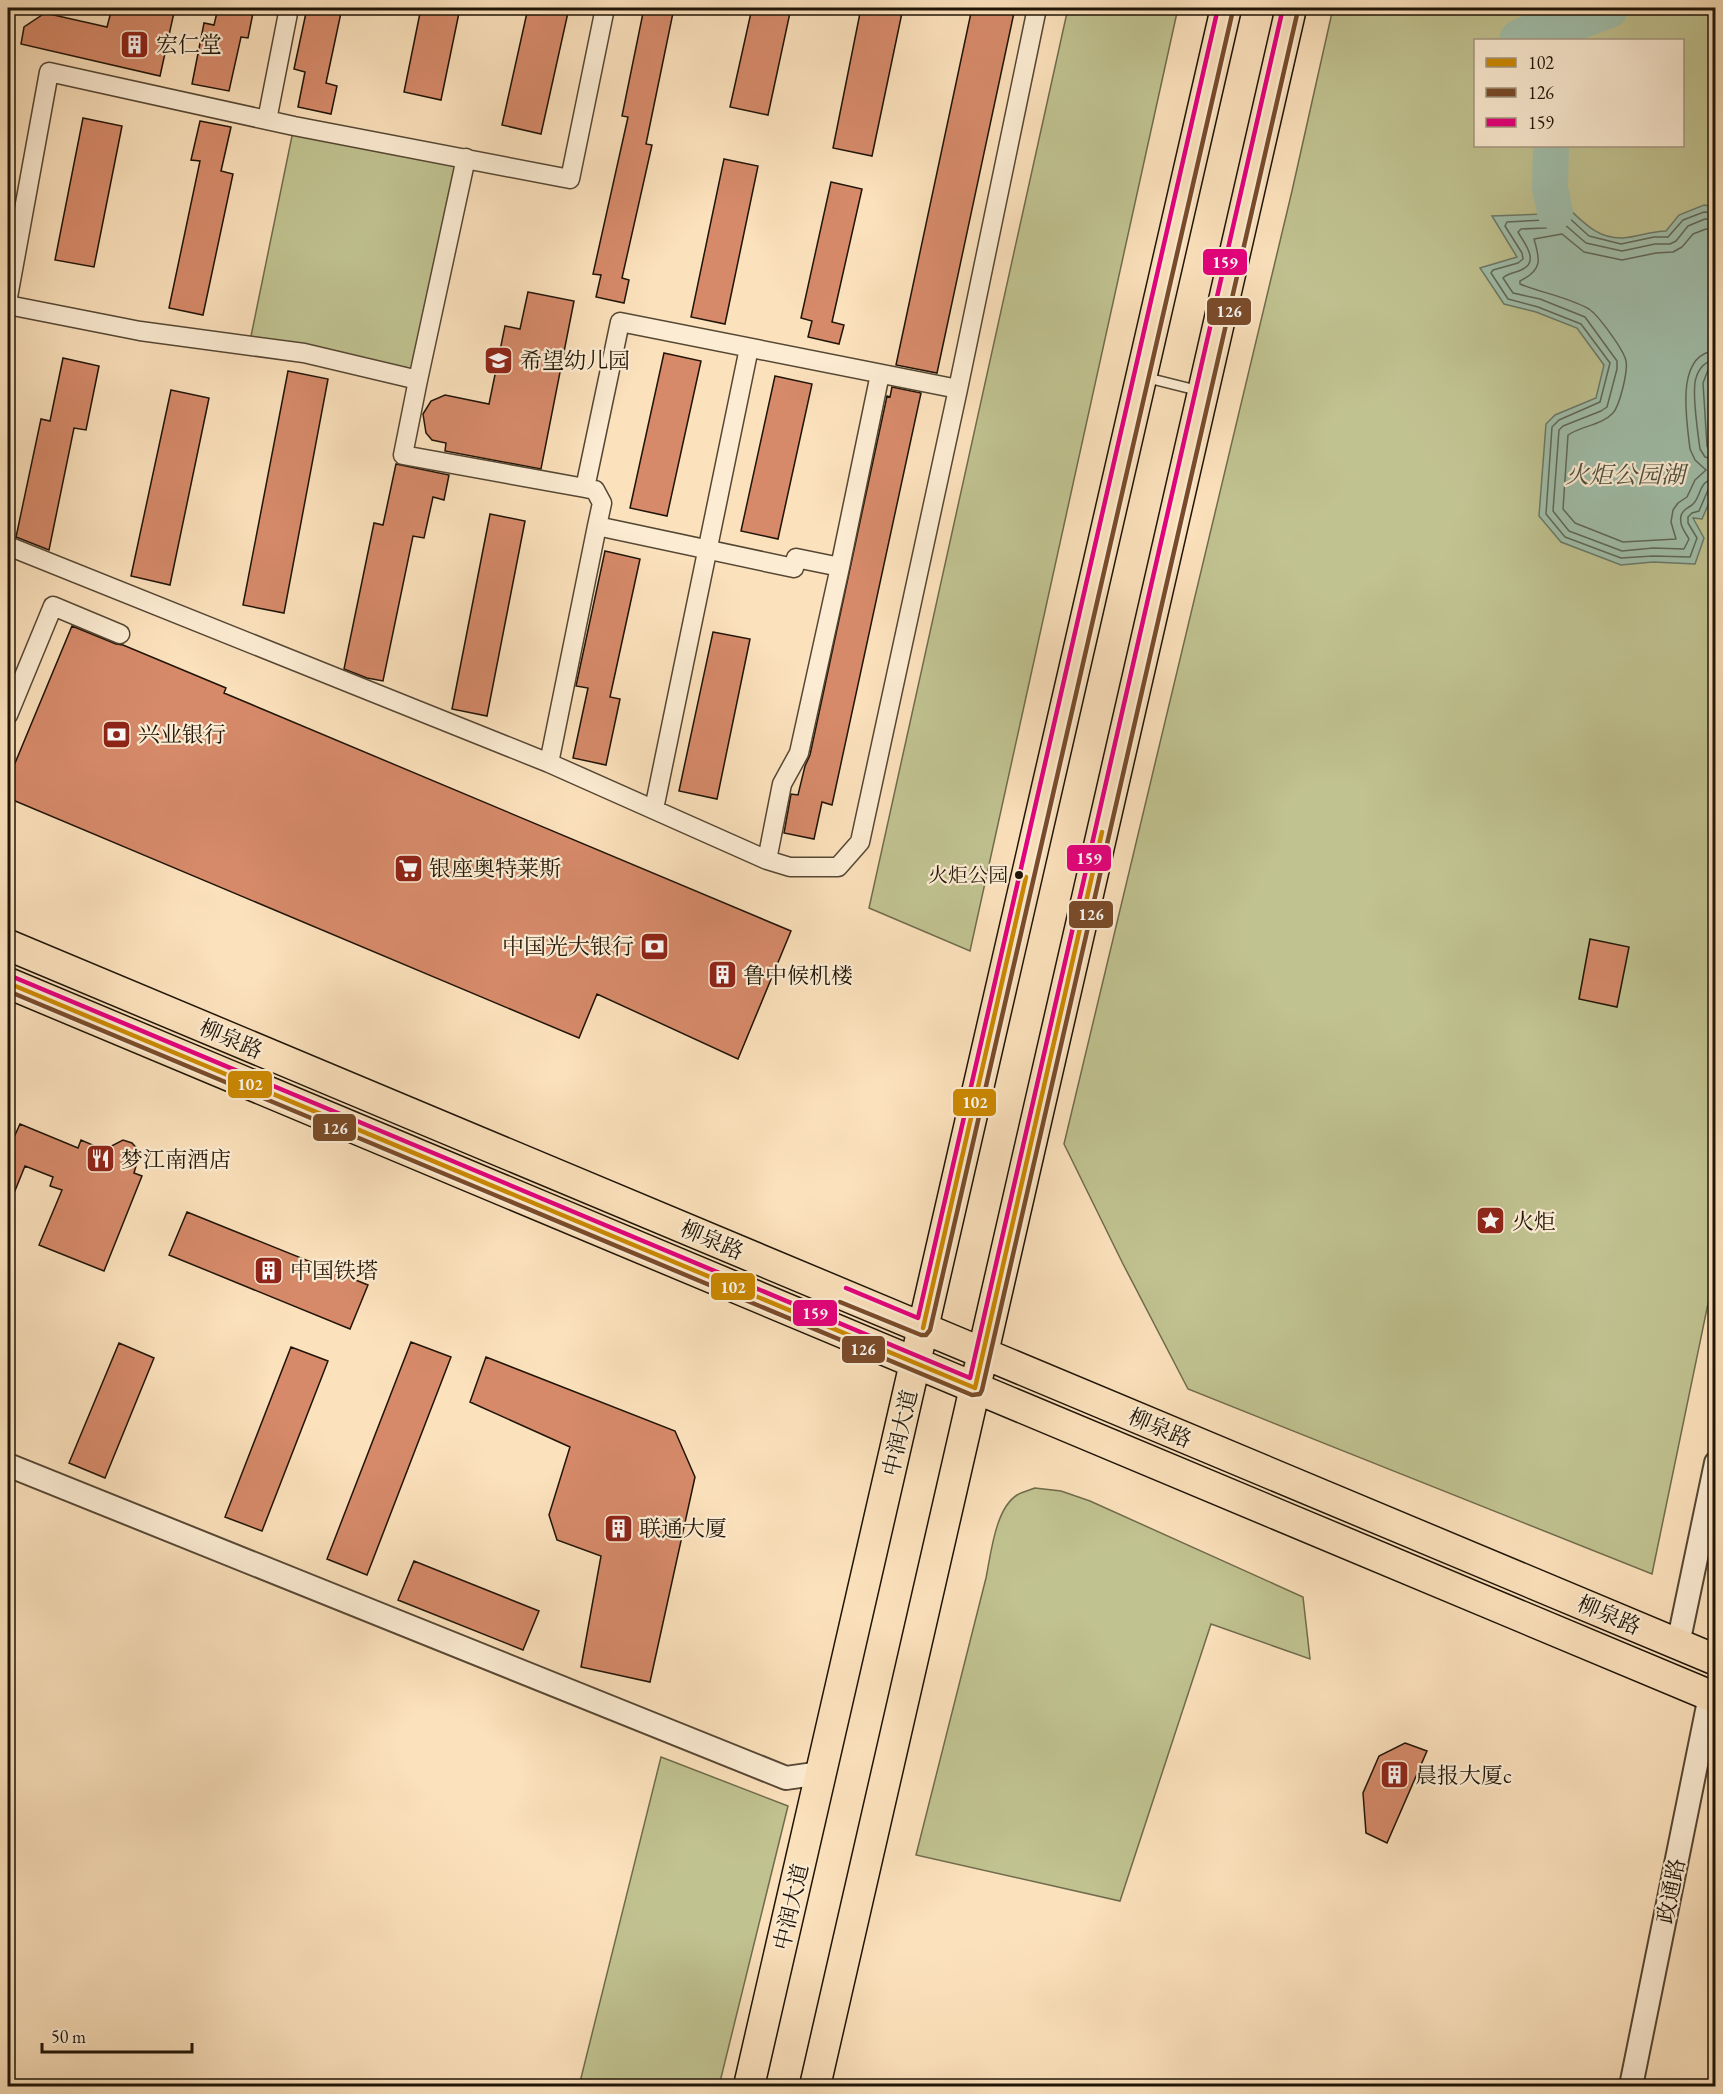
<svg xmlns="http://www.w3.org/2000/svg" width="1723" height="2094" font-family="'EB Garamond','Noto Serif SC',serif">
<style>
.green{fill:#c0c290;stroke:#706b4c;stroke-width:1.5;fill-rule:evenodd}
.water{fill:#a0beaa;stroke:#6c7a69;stroke-width:1.5}
.lines{fill:none;stroke-linecap:round;stroke-linejoin:round}
.shore{stroke:#606958;stroke-width:1.5}
.river{stroke:#a0beaa;stroke-width:36}
.building{fill:#d68a6a;stroke:#1f1407;stroke-width:1.5}
.service-casing{stroke:#564734;stroke-width:12}
.minor-casing{stroke:#564734;stroke-width:21}
.tertiary-casing{stroke:#564734;stroke-width:26}
.primary-casing{stroke:#1f1407;stroke-width:33}
.service{stroke:#fcecd3;stroke-width:9}
.minor{stroke:#fcecd3;stroke-width:18}
.tertiary{stroke:#fcecd3;stroke-width:22}
.primary{stroke:#fbe1bc;stroke-width:30}
.bus-1-casing{stroke:#fcecd3;stroke-width:9}
.bus-2-casing{stroke:#fcecd3;stroke-width:9}
.bus-3-casing{stroke:#fcecd3;stroke-width:9}
.bus-1{stroke:#cc8901;stroke-width:4.5}
.bus-2{stroke:#7a4b2a;stroke-width:4.5}
.bus-3{stroke:#e5007d;stroke-width:4.5}
.bus-dot{fill:#1f1407;stroke:#fcecd3;stroke-width:2}
.labels{text-anchor:middle;dominant-baseline:central;stroke-width:4.5;stroke-linejoin:round;paint-order:stroke}
.bus-label{font-size:20px;fill:#1f1407;stroke:#fcecd3;text-anchor:end}
.poi-label{font-size:22px;fill:#1f1407;stroke:#fcecd3;text-anchor:start}
.street-label{font-size:22px;fill:#1f1407;stroke:#fcecd3}
.water-label{font-size:24px;font-style:italic;fill:#4c5040;stroke:#fcecd3}
.line-badge{stroke:#fcecd3;stroke-width:2}
.badge-label{font-size:16px;text-anchor:middle;font-weight:bold;fill:#fff}
</style>
<rect width="100%" height="100%" fill="#fbe1bc"/>
<filter id="stains"><feTurbulence type="fractalNoise" baseFrequency=".00333" numOctaves="4"/><feColorMatrix values="0 0 0 0 .2 0 0 0 0 .09 0 0 0 0 .02 0 0 0 .5 -.17"/></filter>
<radialGradient id="worn" r=".72"><stop offset=".6" stop-color="#630" stop-opacity="0"/><stop offset="1" stop-color="#630" stop-opacity=".3"/></radialGradient>
<path class="green" d="M1068,8h110l-208,943 -101,-43z
M1333,8h382l1,1257 -64,309 -464,-185 -65,-125 -59,-120 228,-953zM1476,40h206v106h-206z
M294,126l172,32 -48,222 -169,-34z
M1035,1488l26,3 29,10 213,96 7,62 -99,-35 -91,277 -204,-46 70,-277c5,-24 9,-69 31,-83 5,-3 13,-5 18,-7z
M661,1757l127,49 -69,280h-140z"/>
<path class="water" d="M1704,205l12,2v162l-7,14 7,104 -14,32 -9,-1 11,20 -9,26 -42,-2 -32,3 -60,-23 -22,-26 7,-92 9,-9 41,-17 8,-33 -27,-37 -41,-16 -32,-8 -24,-36 37,-11 -25,-41 52,-2 25,-5c16,15 30,30 54,29 15,-1 28,-7 43,-7l13,-16z"/>
<g class="lines">
<path class="shore" d="M1716,213l-12,-1 -21,8 -15,17h-14l-33,7 -32,-8 -22,-20 -22,4 -38,2 -2,4 17,27 1,6 -5,4 -25,7 -2,3 17,26 30,8 43,17 29,39 -10,39 -41,18 -7,7 -6,87 19,23 56,21 32,-2 37,1 7,-19 -9,-15v-6l4,-4 7,-2 9,-21 8,-3
M1716,220l-11,-1 -17,7 -12,15 -6,3h-15l-33,7 -36,-8 -22,-19 -19,4 -24,1 -3,3c7,12 22,30 3,38 -6,3 -13,3 -18,8l10,15 27,6 45,18 32,44v8l-10,38 -6,4 -38,15 -4,4 -6,81 16,20 53,20 31,-3 31,1 5,-10c-4,-7 -10,-14 -8,-23 2,-8 9,-8 13,-13 8,-10 5,-23 22,-24
M1716,229h-10l-13,5 -11,13 -9,5 -17,1 -34,7 -38,-8 -22,-18 -28,5c6,20 9,31 -14,42v3c22,9 48,13 69,25 9,6 35,41 37,52 2,10 -6,44 -13,52 -11,12 -32,13 -45,22l-5,74 12,14 48,19 53,-3 -5,-17 2,-12 5,-7 9,-6 8,-17 11,-10 -11,-10 -5,-11c-3,-27 -16,-96 26,-98
M1716,360c-11,1 -17,8 -20,18 -4,11 2,57 4,71l5,8 11,3
M1716,368l-8,2 -5,13 4,63 3,5 6,1"/>
<path class="river" d="M1517,40l1,-2 23,-11 29,-2 40,-15v-2
M1551,146l-1,42 5,24"/>
</g>
<path class="building" d="M112,8h63l-15,68 -139,-32 3,-17 21,-14 62,14z
M218,8h36l-6,30 -7,-1 -12,54 -37,-7 12,-61 10,2z
M307,8h35l-16,75 11,3 -6,28 -33,-7 7,-35 -11,-3z
M421,8h39l-19,92 -37,-8z
M528,8h41l-28,126 -39,-9z
M644,8h30l-28,136 6,1 -30,133 7,2 -5,23 -28,-6 5,-22 -8,-1 35,-157 -6,-1z
M752,8h39l-23,107 -38,-8z
M861,8h42l-31,148 -39,-8z
M972,8h43l-78,365 -41,-8z
M83,118l39,8 -28,141 -39,-7z
M200,121l31,6 -10,44 12,3 -30,141 -34,-7 31,-147 -9,-1z
M724,159l34,7 -33,158 -34,-7z
M831,182l31,7 -30,133 12,3 -5,19 -31,-7 4,-16 -11,-3z
M528,292l46,9 -33,168 -96,-18 1,-8 -14,-3 -6,-7 -3,-19 8,-13 14,-6 44,9 16,-78 15,3z
M664,353l37,8 -34,155 -37,-8z
M63,358l36,8 -13,64 -12,-2 -25,122 -33,-13 25,-118 9,2z
M288,371l40,8 -44,234 -41,-8z
M775,376l37,8 -34,155 -37,-8z
M892,387l29,6 -89,412 -10,-3 -8,37 -30,-6 7,-39 7,1 7,-29 5,-11 77,-359 3,1z
M171,390l38,8 -39,187 -39,-9z
M396,464l53,11 -5,25 -11,-3 -9,41 -11,-2 -30,145 -16,-3 -23,-9 30,-146 9,2z
M490,514l35,7 -38,195 -35,-7z
M605,551l35,8 -30,138 10,2 -14,66 -33,-7 15,-70 -12,-2z
M72,626l44,18 7,1 103,43 -2,5 567,238 -53,128 -141,-65 -18,44 -571,-240v-18z
M713,632l37,7 -33,160 -38,-8z
M1590,939l39,8 -12,60 -38,-8z
M20,1124l58,24 3,-8 23,10 19,-10 9,3 8,9 -6,21 8,3 -38,95 -65,-26 23,-55 -12,-4 3,-9 -28,-11 -17,42v-76l7,3z
M187,1212l181,73 -18,44 -181,-74z
M411,1342l40,15 -84,218 -40,-16z
M119,1343l35,15 -49,120 -36,-15z
M291,1347l37,14 -66,170 -37,-14z
M486,1357l189,74 20,46 -45,205 -69,-15 20,-111 -44,-16 -8,-25 21,-68 -100,-45z
M414,1561l125,50 -16,39 -125,-50z
M1405,1743l22,8 -40,92 -21,-10 -3,-40 16,-37z"/>
<g class="lines">
<defs>
<path id="service" d="M1144,377l56,14"/>
<path id="minor" d="M267,120l22,-112
M8,297l41,-225 245,54 276,53 35,-171
M8,305l132,26 164,22 114,27 48,-222
M418,380l-15,75 182,33 35,-166 338,67
M585,488l10,2 7,13 -5,23 197,42 2,-10 44,9 40,-193
M8,546l541,217 218,97 23,7h48l22,-25 98,-453 79,-381
M8,715l45,-109 67,28
M549,763l48,-237
M654,809l95,-461
M767,860l15,-76 17,-31 41,-186"/>
<path id="tertiary" d="M8,1465l778,313 35,-5
M1678,1644l38,-181
M1631,2086l79,-390"/>
<path id="primary" d="M8,945l1708,715
M8,983l1708,715
M749,2086l477,-2078
M815,2086l476,-2078"/>
</defs>
<use href="#service" class="service-casing"/>
<use href="#minor" class="minor-casing"/>
<use href="#tertiary" class="tertiary-casing"/>
<use href="#primary" class="primary-casing"/>
<use href="#service" class="service"/>
<use href="#minor" class="minor"/>
<use href="#tertiary" class="tertiary"/>
<use href="#primary" class="primary"/>
<defs>
<path id="bus-1" d="M8,983l967,405
M923,1328l103,-451
M975,1388l127,-556"/>
<path id="bus-2" d="M8,991l964,404 8,-1 2,-4 316,-1380
M840,1302l81,33h5l4,-5 303,-1320"/>
<path id="bus-3" d="M11,976l959,402 313,-1370
M846,1288l72,30 300,-1310"/>
</defs>
<use href="#bus-1" class="bus-1-casing"/>
<use href="#bus-2" class="bus-2-casing"/>
<use href="#bus-3" class="bus-3-casing"/>
<use href="#bus-1" class="bus-1"/>
<use href="#bus-2" class="bus-2"/>
<use href="#bus-3" class="bus-3"/>
</g>
<defs>
<symbol id="building-square" viewBox="-11 -11 22 22"><rect x="-9" y="-9" width="18" height="18" rx="4" fill="#8f2418" stroke="#fcecd3"/><path d="M-4-6H4V6H1V3H-1V6H-4ZM-2.5-4.3h1.7v1.8h-1.7ZM.8-4.3h1.7v1.8H.8ZM-2.5-1h1.7V.8h-1.7ZM.8-1h1.7V.8H.8Z" fill="#fff"/></symbol>
<symbol id="school-square" viewBox="-11 -11 22 22"><rect x="-9" y="-9" width="18" height="18" rx="4" fill="#8f2418" stroke="#fcecd3"/><path d="M0-5L7-2L0 1L-7-2ZM-4 1L0 2.5L4 1V4Q0 6-4 4Z" fill="#fff"/></symbol>
<symbol id="bank-square" viewBox="-11 -11 22 22"><rect x="-9" y="-9" width="18" height="18" rx="4" fill="#8f2418" stroke="#fcecd3"/><path d="M-6-4H6V4H-6ZM0-2.3a2.3 2.3 0 1 0 0 4.6a2.3 2.3 0 1 0 0-4.6Z" fill="#fff"/></symbol>
<symbol id="supermarket-square" viewBox="-11 -11 22 22"><rect x="-9" y="-9" width="18" height="18" rx="4" fill="#8f2418" stroke="#fcecd3"/><path d="M-6-5.5h2.5l.6 2H6L4.5 2H-2.5L-4.4-4H-6ZM-1.5 3.2a1.3 1.3 0 1 0 .1 0ZM3 3.2a1.3 1.3 0 1 0 .1 0Z" fill="#fff"/></symbol>
<symbol id="restaurant-square" viewBox="-11 -11 22 22"><rect x="-9" y="-9" width="18" height="18" rx="4" fill="#8f2418" stroke="#fcecd3"/><path d="M-5-6h1v4h1v-4h1v4h1v-4h1v5L-1.5 .5V6h-2V.5L-5-1ZM5-6V6H3V1.5H1.5Q1.5-4 5-6Z" fill="#fff"/></symbol>
<symbol id="sight-square" viewBox="-11 -11 22 22"><rect x="-9" y="-9" width="18" height="18" rx="4" fill="#8f2418" stroke="#fcecd3"/><path d="M0-6L1.8-2.2L6-1.7L2.9 1.2L3.7 5.4L0 3.3L-3.7 5.4L-2.9 1.2L-6-1.7L-1.8-2.2Z" fill="#fff"/></symbol>
</defs>
<g fill-rule="evenodd">
<use href="#building-square" x="118" y="28" width="33" height="33"/>
<use href="#school-square" x="482" y="344" width="33" height="33"/>
<use href="#bank-square" x="100" y="718" width="33" height="33"/>
<use href="#supermarket-square" x="392" y="852" width="33" height="33"/>
<use href="#bank-square" x="638" y="930" width="33" height="33"/>
<use href="#building-square" x="706" y="958" width="33" height="33"/>
<use href="#restaurant-square" x="84" y="1142" width="33" height="33"/>
<use href="#sight-square" x="1474" y="1204" width="33" height="33"/>
<use href="#building-square" x="252" y="1254" width="33" height="33"/>
<use href="#building-square" x="602" y="1512" width="33" height="33"/>
<use href="#building-square" x="1378" y="1758" width="33" height="33"/>
</g>
<circle class="bus-dot" cx="1019" cy="875" r="5"/>
<g class="labels">
<g class="bus-label">
<text x="1008" y="875">火炬公园</text>
</g>
<g class="poi-label">
<text x="156" y="44">宏仁堂</text>
<text x="520" y="360">希望幼儿园</text>
<text x="138" y="734">兴业银行</text>
<text x="429" y="868">银座奥特莱斯</text>
<text x="634" y="946" text-anchor="end">中国光大银行</text>
<text x="743" y="975">鲁中候机楼</text>
<text x="121" y="1159">梦江南酒店</text>
<text x="1512" y="1221">火炬</text>
<text x="290" y="1270">中国铁塔</text>
<text x="639" y="1528">联通大厦</text>
<text x="1415" y="1775">晨报大厦c</text>
</g>
<g class="street-label">
<text transform="translate(231 1039) rotate(23)">柳泉路</text>
<text transform="translate(712 1240) rotate(23)">柳泉路</text>
<text transform="translate(1160 1428) rotate(23)">柳泉路</text>
<text transform="translate(900 1433) rotate(-77)">中润大道</text>
<text transform="translate(1609 1615) rotate(23)">柳泉路</text>
<text transform="translate(1671 1891) rotate(-79)">政通路</text>
<text transform="translate(791 1907) rotate(-77)">中润大道</text>
</g>
<g class="water-label">
<text x="1625" y="474">火炬公园湖</text>
</g>
</g>
<g class="line-badge">
<rect x="1202" y="248" width="46" height="28" rx="6" fill="#e5007d"/>
<rect x="1206" y="297" width="46" height="29" rx="6" fill="#7a4b2a"/>
<rect x="1066" y="844" width="46" height="28" rx="6" fill="#e5007d"/>
<rect x="1068" y="900" width="46" height="29" rx="6" fill="#7a4b2a"/>
<rect x="227" y="1070" width="46" height="29" rx="6" fill="#cc8901"/>
<rect x="952" y="1088" width="45" height="29" rx="6" fill="#cc8901"/>
<rect x="312" y="1113" width="45" height="29" rx="6" fill="#7a4b2a"/>
<rect x="710" y="1272" width="46" height="29" rx="6" fill="#cc8901"/>
<rect x="792" y="1299" width="46" height="28" rx="6" fill="#e5007d"/>
<rect x="841" y="1335" width="45" height="29" rx="6" fill="#7a4b2a"/>
</g>
<g class="badge-label">
<text x="1225" y="268">159</text>
<text x="1229" y="317">126</text>
<text x="1089" y="864">159</text>
<text x="1091" y="920">126</text>
<text x="250" y="1090">102</text>
<text x="975" y="1108">102</text>
<text x="335" y="1134">126</text>
<text x="733" y="1293">102</text>
<text x="815" y="1319">159</text>
<text x="863" y="1355">126</text>
</g>
<rect width="1723" height="2094" fill="none" stroke="#fbe1bc" stroke-width="30"/>
<rect x="9" y="9" width="1705" height="2076" fill="none" stroke="#1f1407" stroke-width="3"/>
<rect x="15" y="15" width="1693" height="2064" fill="none" stroke="#1f1407" stroke-width="1.5"/>
<rect x="1474" y="39" width="210" height="108" fill="#fcecd3" stroke="#a49681" stroke-width="1.5"/>
<rect x="1486" y="58" width="30" height="9" fill="#cc8901" stroke="#a49681" stroke-width="1.5"/>
<text x="1528" y="69" font-size="18" fill="#1f1407">102</text>
<rect x="1486" y="88" width="30" height="9" fill="#7a4b2a" stroke="#a49681" stroke-width="1.5"/>
<text x="1528" y="99" font-size="18" fill="#1f1407">126</text>
<rect x="1486" y="118" width="30" height="9" fill="#e5007d" stroke="#a49681" stroke-width="1.5"/>
<text x="1528" y="129" font-size="18" fill="#1f1407">159</text>
<path d="M42 2043v9h150v-9" fill="none" stroke="#1f1407" stroke-width="3"/>
<text x="51" y="2043" font-size="18" fill="#1f1407" stroke="#fcecd3" stroke-width="4.5" paint-order="stroke">50 m</text>
<rect width="100%" height="100%" filter="url(#stains)"/>
<rect width="100%" height="100%" fill="url(#worn)"/>
</svg>
